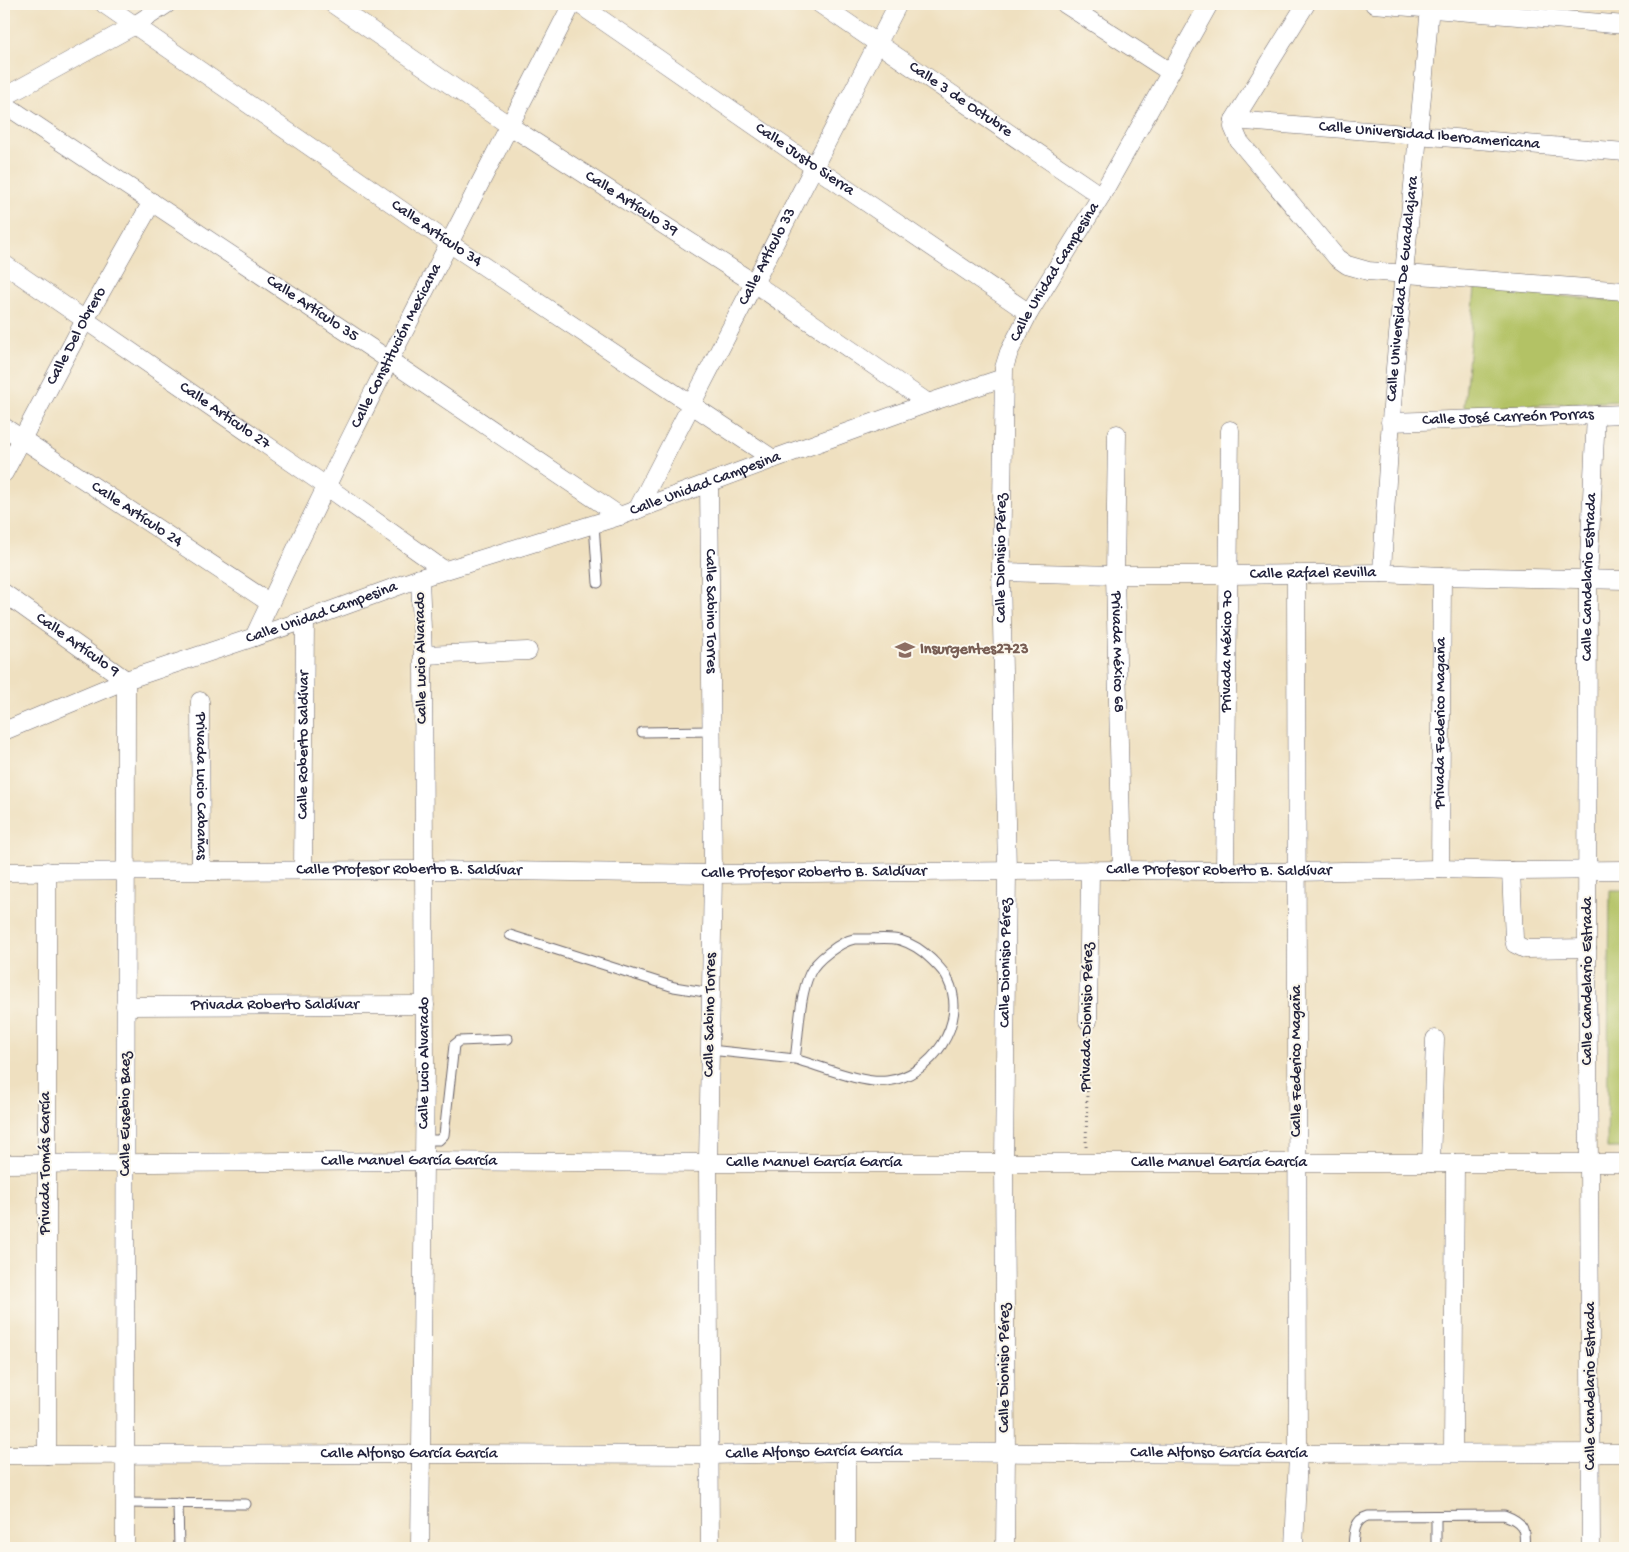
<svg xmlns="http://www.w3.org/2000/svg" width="1629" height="1552" font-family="'Gochi Hand',sans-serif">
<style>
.green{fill:#b3c265;stroke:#6a7250}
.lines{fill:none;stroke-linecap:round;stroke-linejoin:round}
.lane-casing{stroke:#6a646a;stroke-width:11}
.street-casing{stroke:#6a646a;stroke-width:19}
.path{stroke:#6a646a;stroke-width:3;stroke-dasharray:1 4;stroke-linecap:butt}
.lane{stroke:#fff;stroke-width:9}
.street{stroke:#fff;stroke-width:18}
.labels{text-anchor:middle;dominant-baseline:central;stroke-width:4;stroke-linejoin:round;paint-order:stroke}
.street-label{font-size:16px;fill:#22223b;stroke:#fbf7ec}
.education-label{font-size:16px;font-weight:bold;fill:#785e54;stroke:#fbf7ec;text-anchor:start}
</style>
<rect width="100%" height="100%" fill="#fbf7ec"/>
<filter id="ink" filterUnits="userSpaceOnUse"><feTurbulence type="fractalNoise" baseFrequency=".02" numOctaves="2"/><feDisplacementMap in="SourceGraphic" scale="10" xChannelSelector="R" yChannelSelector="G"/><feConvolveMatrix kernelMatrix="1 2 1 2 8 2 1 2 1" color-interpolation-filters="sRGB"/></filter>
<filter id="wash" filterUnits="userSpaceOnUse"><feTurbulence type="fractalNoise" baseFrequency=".0096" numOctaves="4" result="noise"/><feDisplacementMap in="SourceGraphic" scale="20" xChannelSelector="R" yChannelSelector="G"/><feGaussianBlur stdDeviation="1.12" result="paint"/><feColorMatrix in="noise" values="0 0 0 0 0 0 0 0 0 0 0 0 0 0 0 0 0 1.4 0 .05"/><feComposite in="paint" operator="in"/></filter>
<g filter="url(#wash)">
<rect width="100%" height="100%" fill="#efe0c0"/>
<path class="green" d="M1475,288l150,14v99l-161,7z
M1610,890h15v258h-18z"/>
</g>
<g filter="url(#ink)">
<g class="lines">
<defs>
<path id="lane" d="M594,524l4,59
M642,732l69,-1
M510,935l164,52 37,6
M710,1050l85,9c4,-25 4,-63 15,-86 6,-13 30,-31 44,-34 4,0 8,0 11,0 11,0 24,-2 35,1 13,4 22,10 31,19 6,6 14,13 17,21 21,43 -17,96 -61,101 -25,3 -67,-15 -92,-22
M424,1140h15l5,-5 10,-90 5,-4 49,-2
M125,1503l121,1
M178,1503l1,45
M1353,1548c1,-13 0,-28 15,-32l136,-1c19,7 22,13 20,33
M1436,1548v-32"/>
<g id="street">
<path id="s1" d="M104,4l345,239 324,216"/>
<path id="s2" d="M333,4l177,122 244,157 174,120"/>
<path id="s3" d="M579,4l234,162 216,147"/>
<path id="s4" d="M820,4l281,192"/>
<path d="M1065,4l105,68"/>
<path d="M1306,4l-72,116 -1,7 6,14 98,117 10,7 21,6 257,20"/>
<path d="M1374,4l251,21"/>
<path d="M4,97l131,-72 32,-21"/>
<path id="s5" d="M4,104l385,256 231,156"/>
<path id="s6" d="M1234,120l391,32"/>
<path id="s7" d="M4,264l322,222 118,84"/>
<path id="s8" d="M1390,422l235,-8"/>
<path id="s9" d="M4,427l266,176"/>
<path id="s10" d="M1117,434l-2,141 7,295"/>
<path id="s11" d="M4,473l81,-153 67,-118"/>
<path id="s12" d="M709,483l4,391 -5,289 2,385"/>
<path id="s13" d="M637,510l261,-506"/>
<path id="s14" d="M1001,572l114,3h114l153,-2 60,3 183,4"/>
<path id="s15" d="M1382,573c4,-83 9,-166 17,-249 10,-107 23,-213 31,-320"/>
<path id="s16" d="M4,593l122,87 -1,868"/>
<path id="s17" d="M254,637c100,-214 211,-423 318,-633"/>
<path d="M423,655l105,-4"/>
<path id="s18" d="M200,701l1,169"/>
<path id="s19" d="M4,731l122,-51 179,-60 115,-42 200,-62 153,-57 155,-56 75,-25"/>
<path id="s20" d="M1440,869l2,-293"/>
<path id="s21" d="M303,870l2,-250"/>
<path d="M47,871v584"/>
<path id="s22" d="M1225,871l5,-441"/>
<path d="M1511,871l3,68 1,5 10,5 62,-1"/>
<path id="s23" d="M4,872l419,-2 290,4 409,-4 174,2 144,-3 71,2 114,-1"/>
<path id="s24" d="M125,1006l300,-1"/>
<path d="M1088,1021l2,-151"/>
<path d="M1431,1163l4,-124"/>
<path id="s25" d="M4,1164l419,-3 285,2h917"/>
<path d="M846,1452v96"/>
<path d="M1453,1453l2,-290"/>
<path id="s26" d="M4,1455l415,-1 290,1 137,-3 452,2 327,-1"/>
<path id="s27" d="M420,1548l5,-481 -2,-412 -3,-77"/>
<path id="s28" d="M1005,1548l1,-95 -2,-290 3,-292 -6,-299 3,-204 5,-16 20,-39 72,-117 108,-192"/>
<path d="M1294,1548l4,-94 -2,-880"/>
<path id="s29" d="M1591,1548l-2,-385 -2,-215 1,-368 8,-165"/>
</g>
</defs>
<use href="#lane" class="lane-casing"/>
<use href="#street" class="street-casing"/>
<path class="path" d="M1086,1147l2,-111"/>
<use href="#lane" class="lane"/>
<use href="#street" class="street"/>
</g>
</g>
<defs>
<symbol id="school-bare" viewBox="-9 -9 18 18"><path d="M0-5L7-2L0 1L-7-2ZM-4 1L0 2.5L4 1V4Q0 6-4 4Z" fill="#8d6e63" stroke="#fbf7ec" stroke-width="2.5" paint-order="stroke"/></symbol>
</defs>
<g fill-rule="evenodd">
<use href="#school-bare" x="891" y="636" width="28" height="28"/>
</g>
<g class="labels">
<g class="street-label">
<text stroke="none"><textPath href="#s4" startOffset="170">Calle 3 de Octubre</textPath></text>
<text stroke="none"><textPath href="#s6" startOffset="196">Calle Universidad Iberoamericana</textPath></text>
<text stroke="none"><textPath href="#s3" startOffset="274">Calle Justo Sierra</textPath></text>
<text stroke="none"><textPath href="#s2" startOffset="359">Calle Artículo 39</textPath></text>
<text stroke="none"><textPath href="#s1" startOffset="404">Calle Artículo 34</textPath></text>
<text stroke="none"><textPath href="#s13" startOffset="285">Calle Artículo 33</textPath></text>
<text stroke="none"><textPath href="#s28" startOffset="1289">Calle Unidad Campesina</textPath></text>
<text stroke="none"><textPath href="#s15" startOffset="285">Calle Universidad De Guadalajara</textPath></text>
<text stroke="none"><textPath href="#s5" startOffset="370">Calle Artículo 35</textPath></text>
<text stroke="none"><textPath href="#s11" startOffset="155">Calle Del Obrero</textPath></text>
<text stroke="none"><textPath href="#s17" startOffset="324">Calle Constitución Mexicana</textPath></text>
<text stroke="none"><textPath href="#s7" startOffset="268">Calle Artículo 27</textPath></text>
<text stroke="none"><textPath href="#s8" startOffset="118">Calle José Carreón Porras</textPath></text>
<text stroke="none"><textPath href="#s19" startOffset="744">Calle Unidad Campesina</textPath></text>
<text stroke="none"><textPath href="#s9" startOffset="159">Calle Artículo 24</textPath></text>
<text stroke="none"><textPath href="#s28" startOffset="990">Calle Dionisio Pérez</textPath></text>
<text stroke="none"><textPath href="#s14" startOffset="312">Calle Rafael Revilla</textPath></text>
<text stroke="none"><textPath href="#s29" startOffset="971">Calle Candelario Estrada</textPath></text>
<text stroke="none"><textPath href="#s12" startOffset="128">Calle Sabino Torres</textPath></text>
<text stroke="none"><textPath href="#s19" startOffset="339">Calle Unidad Campesina</textPath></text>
<text stroke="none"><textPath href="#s16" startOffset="90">Calle Artículo 9</textPath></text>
<text stroke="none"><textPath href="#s22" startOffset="220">Privada México 70</textPath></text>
<text stroke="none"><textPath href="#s10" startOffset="218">Privada México 68</textPath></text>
<text transform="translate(422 658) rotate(-91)">Calle Lucio Alvarado</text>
<text stroke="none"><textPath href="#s20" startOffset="146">Privada Federico Magaña</textPath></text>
<text stroke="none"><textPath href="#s21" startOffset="125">Calle Roberto Saldívar</textPath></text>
<text stroke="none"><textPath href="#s18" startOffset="85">Privada Lucio Cabañas</textPath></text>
<text stroke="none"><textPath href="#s23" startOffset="1215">Calle Profesor Roberto B. Saldívar</textPath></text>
<text stroke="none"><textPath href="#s23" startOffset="405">Calle Profesor Roberto B. Saldívar</textPath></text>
<text stroke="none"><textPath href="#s23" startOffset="810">Calle Profesor Roberto B. Saldívar</textPath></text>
<text stroke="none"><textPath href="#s28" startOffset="585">Calle Dionisio Pérez</textPath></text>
<text transform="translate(1588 981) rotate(-90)">Calle Candelario Estrada</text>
<text stroke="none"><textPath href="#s24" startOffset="150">Privada Roberto Saldívar</textPath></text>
<text transform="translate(711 1015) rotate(-89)">Calle Sabino Torres</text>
<text transform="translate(1088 1017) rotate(-89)">Privada Dionisio Pérez</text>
<text transform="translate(1297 1061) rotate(-90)">Calle Federico Magaña</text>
<text stroke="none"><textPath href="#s27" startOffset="485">Calle Lucio Alvarado</textPath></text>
<text transform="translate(126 1114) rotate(-90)">Calle Eusebio Baez</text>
<text stroke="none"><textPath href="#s25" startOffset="405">Calle Manuel García García</textPath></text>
<text transform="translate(46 1163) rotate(-90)">Privada Tomás García</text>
<text stroke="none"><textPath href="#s25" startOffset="810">Calle Manuel García García</textPath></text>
<text stroke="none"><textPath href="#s25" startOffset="1215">Calle Manuel García García</textPath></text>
<text transform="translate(1005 1368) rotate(-90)">Calle Dionisio Pérez</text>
<text transform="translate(1591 1386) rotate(-90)">Calle Candelario Estrada</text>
<text stroke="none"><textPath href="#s26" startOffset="405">Calle Alfonso García García</textPath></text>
<text stroke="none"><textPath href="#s26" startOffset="810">Calle Alfonso García García</textPath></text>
<text stroke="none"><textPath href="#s26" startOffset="1215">Calle Alfonso García García</textPath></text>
</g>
<g class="education-label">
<text x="920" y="650">Insurgentes2723</text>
</g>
</g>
<rect width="1629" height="1552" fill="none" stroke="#fbf7ec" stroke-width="20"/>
</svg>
